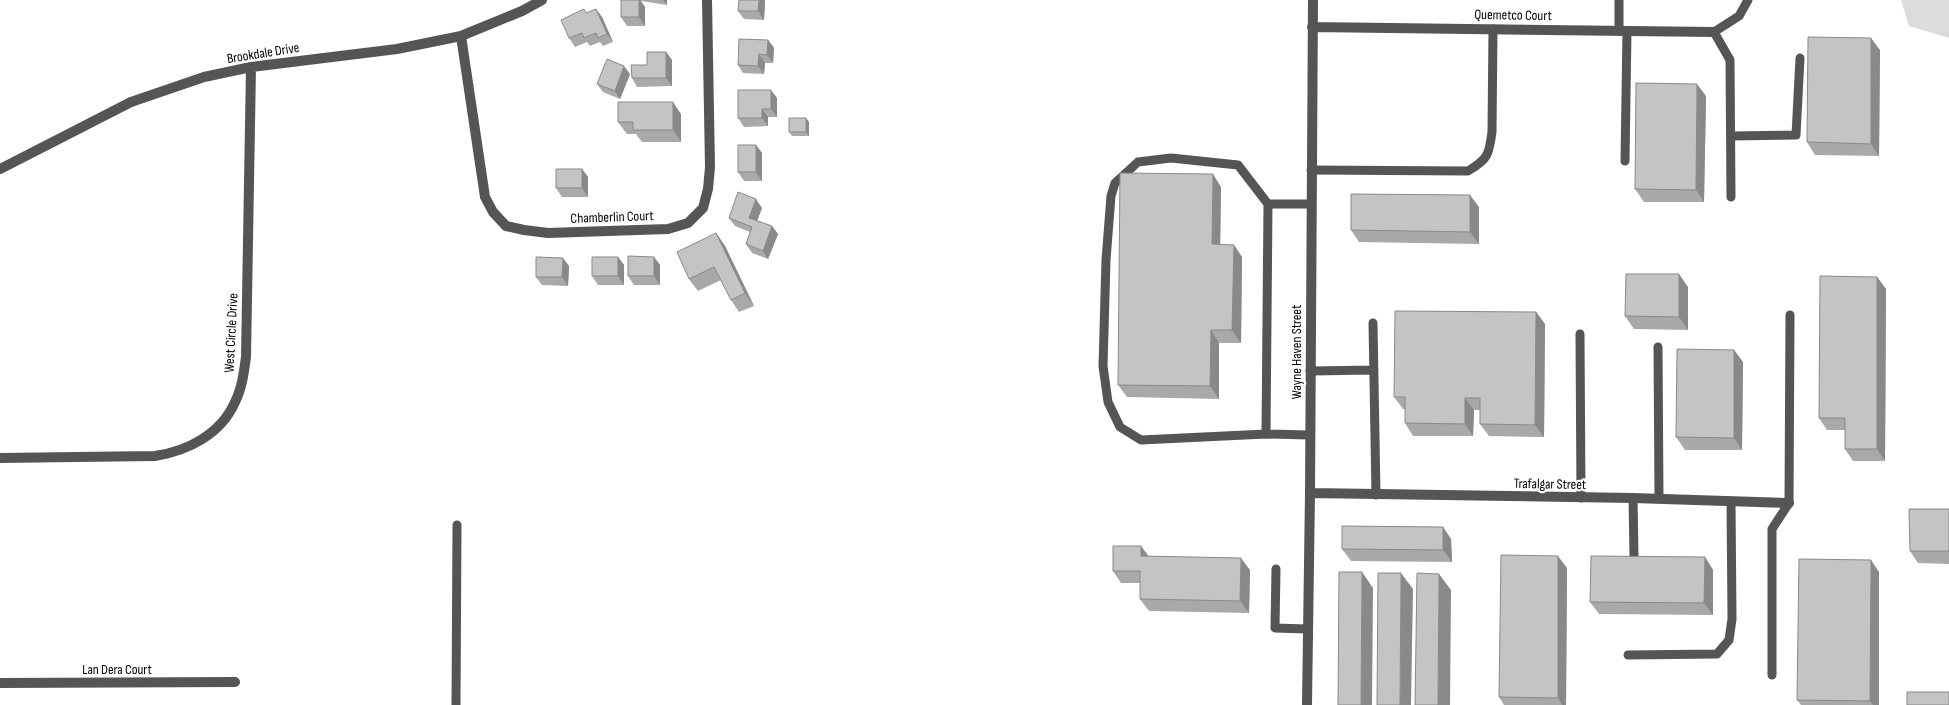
<svg xmlns="http://www.w3.org/2000/svg" width="1949" height="705" font-family="'Sofia Sans Condensed',sans-serif">
<style>
.green{fill:#dcdcdc}
.lines{fill:none;stroke-linecap:round;stroke-linejoin:round}
.lane{stroke:#555;stroke-width:9}
.street{stroke:#555;stroke-width:10}
.wall{fill:#a9a9a9}
.shaded-wall{fill:#898989}
.building{fill:#c4c4c4;stroke:#898989}
.labels{text-anchor:middle;dominant-baseline:central;stroke-width:4.5;stroke-linejoin:round;paint-order:stroke}
.street-label{font-size:14px;fill:#000;stroke:#fff}
</style>
<rect width="100%" height="100%" fill="#fff"/>
<path class="green" d="M1901,0h48v38l-40,-12z"/>
<g class="lines">
<path class="lane" d="M1619,31v-31
M1731,136l65,-1 4,-77
M1625,161l2,-130
M1311,170l157,1c20,-12 21,-16 24,-39l1,-103
M1731,197l-1,-137 -16,-28 25,-16 9,-16
M1268,204h43
M1373,323l3,172
M1580,334l1,164
M1658,347l1,152
M1310,371l63,-1
M1266,434l2,-230 -30,-39 -67,-7 -33,4 -23,21 -4,13 -5,64 -3,106 5,36 12,25 21,13 125,-6 43,1
M1633,498l1,58
M1276,569l-1,59 32,1
M1628,655l89,-1 12,-14 3,-21 -1,-118
M1772,675v-146l17,-26 1,-188
M456,705l1,-180"/>
<path class="street" d="M1312,27l402,5
M461,36l24,161 8,15 13,14 18,4 24,3 120,-4 20,-6 15,-15 5,-19 2,-22 -3,-167
M0,169l131,-67 73,-25 47,-10 146,-18 64,-13 61,-25 20,-11
M0,458l155,-2c33,-5 66,-22 80,-54 7,-14 9,-30 11,-45l5,-290
M1310,493l323,5 156,5
M0,683l235,-1
M1307,705l3,-212 3,-493"/>
</g>
<path class="wall" d="M621,0h46v5l-26,-4 4,6v19h-18l-6,-9z
M765,0l-1,20 -20,-1 -6,-8z
M587,13l15,4 11,25 -10,4 -3,-4 -10,4 -3,-4 -12,5 -6,-9z
M768,40l6,8 -1,15h-8l-1,11 -21,-1 -5,-8z
M1880,50l-1,106 -64,-1 -8,-13z
M666,52l6,8v26l-35,1 -5,-9 15,-13z
M630,74l-10,25 -17,-7 -6,-8z
M1706,96l-2,106h-60l-9,-13z
M777,98v19h-9v9l-24,1 -6,-9z
M681,114v28h-39l-6,-8h-9l-9,-12z
M809,122v14h-17l-3,-4z
M756,145l6,8v28h-18l-6,-9z
M582,169l6,8v20h-26l-6,-9z
M1221,187l-1,58h14l8,12 -1,86h-22v56l-92,-2 -9,-12z
M1479,207v37l-120,-2 -8,-12z
M762,208l-5,13 15,5 6,8 -10,25 -16,-6 -6,-9 4,-12 -15,-6 -6,-8z
M716,233l9,13 29,60 -15,6 -8,-12 -10,-20 -23,11 -9,-12z
M618,257l6,8v20h-26l-6,-9z
M654,257l6,8v20h-26l-6,-9z
M569,266l-1,20 -26,-1 -6,-8z
M1877,277l9,12 -1,172h-32l-8,-12v-19h-18l-8,-12z
M1688,287v43l-54,-1 -9,-13z
M1536,312l9,12 -1,113 -55,-1 -9,-12v-14h-6l-1,26h-60l-8,-13v-14h-2l-9,-12z
M1734,350l9,12 -1,88h-57l-9,-13z
M1949,509v55l-31,-1 -8,-12z
M1443,527l8,12 1,23 -101,-1 -9,-12z
M1141,546l7,10 102,14 -1,43 -100,-2 -9,-12v-16h-19l-8,-12z
M1705,557l8,13v45l-114,-1 -9,-12z
M1567,568l-1,137h-62l-5,-8z
M1879,572v133h-78l-4,-5z"/>
<path class="shaded-wall" d="M639,0h1l5,7v19l-6,-9z
M663,0h4v5z
M759,0h6l-1,20 -6,-9z
M596,9l6,8 11,25 -6,-8z
M1871,38l9,12 -1,106 -8,-12z
M768,40l6,8 -1,15 -6,-8z
M666,52l6,8v26l-6,-8z
M759,54l6,9 -1,11 -6,-8z
M624,66l6,8 -10,25 -5,-8z
M1697,84l9,12 -2,106 -8,-12z
M771,90l6,8v19l-6,-8z
M673,102l8,12v28l-8,-12z
M762,109l6,8v9l-6,-8z
M806,118l3,4v14l-3,-4z
M756,145l6,8v28l-6,-9z
M582,169l6,8v20l-6,-9z
M1213,174l8,13 -1,70 -8,-13z
M1470,195l9,12v37l-9,-12z
M756,199l6,9 -7,18 -6,-8z
M772,226l6,8 -10,25 -5,-8z
M716,233l9,13 29,60 -9,-13z
M1234,245l8,12 -1,86 -9,-13z
M618,257l6,8v20l-6,-9z
M654,257l6,8v20l-6,-9z
M563,258l6,8 -1,20 -6,-9z
M1679,274l9,13v43l-9,-13z
M1877,277l9,12 -1,172 -8,-12z
M1536,312l9,12 -1,113 -9,-12z
M1211,330l8,13v56l-9,-13z
M1734,350l9,12 -1,88 -8,-12z
M1465,398l9,12 -1,26 -8,-12z
M1443,527l8,12 1,23 -9,-12z
M1141,546l9,12 -9,-2z
M1558,556l9,12 -1,137h-4l-4,-7z
M1705,557l8,13v45l-9,-12z
M1241,558l9,12 -1,43 -9,-12z
M1871,560l8,12v133h-6l-3,-4z
M1362,572l11,16 -1,117h-11z
M1401,573l12,16 -2,116h-11z
M1439,574l12,16 -1,115h-12z"/>
<path class="building" d="M621,0h18v17h-18z
M739,0h20l-1,11h-20z
M584,9l2,4 10,-4 11,25 -9,4 -2,-5 -12,5 -2,-5 -13,5 -8,-18z
M1808,37l63,1v106l-64,-2z
M739,39l29,1 -1,15 -8,-1 -1,12 -20,-1z
M647,52h19v26h-34l-1,-13h16z
M607,59l17,7 -9,25 -18,-7z
M1636,83l61,1 -1,106 -61,-1z
M738,90h33v19h-9v9h-24z
M618,102h55v28h-40v-8h-15z
M789,118h17v14h-17z
M738,145h18v27h-18z
M556,169h26v19h-26z
M1120,173l93,1 -1,70 22,1 -2,85h-21l-1,56 -92,-1z
M738,192l18,7 -7,19 23,8 -9,25 -17,-7 6,-17 -23,-9z
M1351,194l119,1v37l-119,-2z
M716,233l29,60 -14,7 -17,-33 -25,12 -12,-27z
M628,256l26,1v19h-26z
M536,257l27,1 -1,19h-26z
M592,257h26v19h-26z
M1626,274h53v43l-54,-1z
M1820,276l57,1v172h-32v-31h-26z
M1395,311l141,1 -1,113 -55,-1v-26h-15v26l-60,-1v-26h-11z
M1677,349l57,1v88l-58,-1z
M1909,509h40v42h-39z
M1342,526l101,1v23l-101,-1z
M1113,546h28v10l100,2 -1,43 -100,-2v-28h-27z
M1501,555l57,1v142l-59,-1z
M1591,556l114,1 -1,46 -114,-1z
M1799,559l72,1 -1,141 -73,-1z
M1339,572h23l-1,133h-23z
M1378,573h23l-1,132h-23z
M1417,573l22,1 -1,131h-23z
M1907,692h42v13h-42z"/>
<g class="labels">
<g class="street-label">
<text transform="translate(1513 15) rotate(1)">Quemetco Court</text>
<text transform="translate(263 53) rotate(-9)">Brookdale Drive</text>
<text transform="translate(612 217) rotate(-2)">Chamberlin Court</text>
<text transform="translate(231 333) rotate(-87)">West Circle Drive</text>
<text transform="translate(1296 352) rotate(-90)">Wayne Haven Street</text>
<text transform="translate(1550 484) rotate(1)">Trafalgar Street</text>
<text x="117" y="669">Lan Dera Court</text>
</g>
</g>
</svg>
